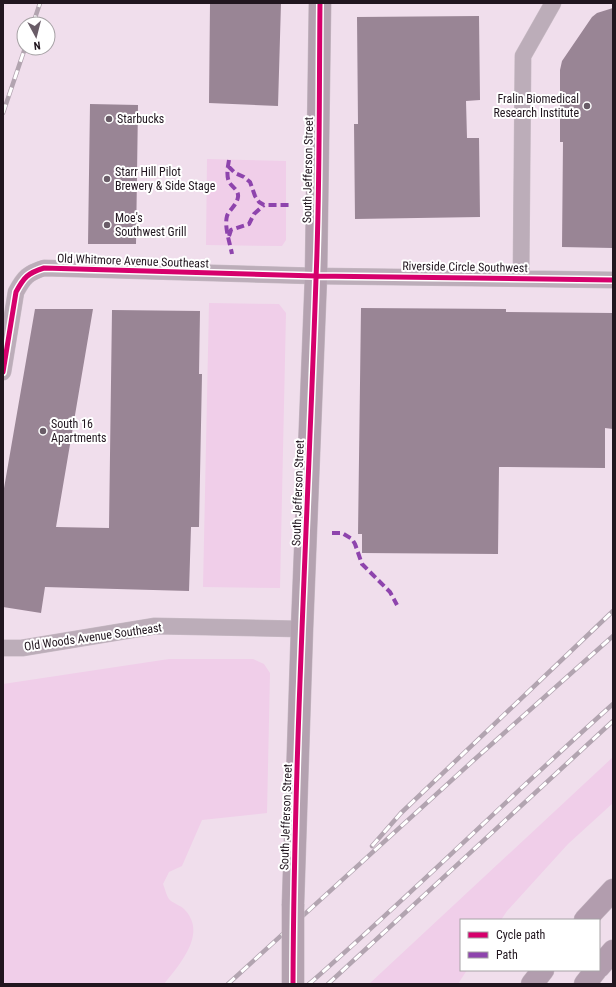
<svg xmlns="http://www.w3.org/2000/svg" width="616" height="987" font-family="'Roboto Condensed',sans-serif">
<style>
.green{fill:#f0cee9}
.building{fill:#998595}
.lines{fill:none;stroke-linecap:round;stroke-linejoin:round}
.minor-casing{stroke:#c9bcc6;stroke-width:17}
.secondary-casing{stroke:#c9bcc6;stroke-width:23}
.motorway-casing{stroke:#c9bcc6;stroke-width:23}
.minor{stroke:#bcadb9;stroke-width:16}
.secondary{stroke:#b4a2b0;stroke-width:22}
.motorway{stroke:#b29dae;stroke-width:22}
.rail-casing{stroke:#b2a4b0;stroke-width:4.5}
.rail{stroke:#fff;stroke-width:3;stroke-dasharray:9;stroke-linecap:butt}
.secondary-bridge-casing{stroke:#c9bcc6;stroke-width:23;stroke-linecap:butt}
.secondary-bridge{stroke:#b4a2b0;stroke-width:22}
.quiet{stroke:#8e44ad;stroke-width:4;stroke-dasharray:8 4;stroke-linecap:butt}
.cycleway-casing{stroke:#fff;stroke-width:8}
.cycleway{stroke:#d6006c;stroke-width:5}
.poi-dot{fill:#695c67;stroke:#fff;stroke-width:1.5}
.labels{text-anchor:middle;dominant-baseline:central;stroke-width:4;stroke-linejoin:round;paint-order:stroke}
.poi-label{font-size:12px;fill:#21161f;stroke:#fff;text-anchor:start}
.street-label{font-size:12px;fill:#21161f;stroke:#fff}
</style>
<rect width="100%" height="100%" fill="#f0deec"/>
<path class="green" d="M207,159l79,2v79l-4,6 -76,-1z
M209,303l70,1 7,9 -6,275 -77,-1z
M169,659h84l11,5 6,9 -3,140 -65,7 -20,46 -13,6 -6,12c2,4 3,11 6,15 3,4 11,6 15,10 24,24 -4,55 -20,75h-161v-300z
M613,757v46l-45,41 -61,67 -6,9h-40v50h6l-9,14h-89z"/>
<path class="building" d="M210,3h71l-3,103 -69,-3z
M613,8v240l-51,-1 1,-105h-3v-72l2,-9 30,-44 5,-4z
M479,16l1,84 -14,1 1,37h12l1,79 -125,2 -1,-95h4l-1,-107z
M90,104l48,1 -2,139h-48z
M361,308l145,1v3l107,1v116l-8,-1v40l-106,-1 -1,87 -136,-1v-19h-4z
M35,309h58l-37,218 53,1 3,-218 88,1 -1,63h3l-3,153h-8l-2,64 -144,-4 -4,26 -38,-6v-113z"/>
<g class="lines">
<defs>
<path id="minor" d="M521,278l2,-222 30,-53
M3,372l13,-80c8,-15 12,-19 28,-24l272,8 297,4
M3,648h19l133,-22 147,3"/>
<path id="secondary" d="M293,904l9,-275 14,-353 4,-273"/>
<path id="motorway" d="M585,920l28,-30
M599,967l14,-16
M532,984l11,-14
M585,984l11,-14"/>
</defs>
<use href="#minor" class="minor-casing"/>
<use href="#secondary" class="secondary-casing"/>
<use href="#motorway" class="motorway-casing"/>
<use href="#minor" class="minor"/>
<use href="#secondary" class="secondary"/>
<use href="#motorway" class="motorway"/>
<defs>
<path id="rail" d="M33,24l7,-21
M3,113l22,-65
M372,846l29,-33 212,-202
M228,984l247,-225 138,-123
M309,984c104,-91 201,-188 304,-280
M328,984l285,-263"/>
</defs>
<use href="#rail" class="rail-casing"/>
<use href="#rail" class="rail"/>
<defs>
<path id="secondary-bridge" d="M293,984v-80"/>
</defs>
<use href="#secondary-bridge" class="secondary-bridge-casing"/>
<use href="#secondary-bridge" class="secondary-bridge"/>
<path class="quiet" d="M229,160c-1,6 -3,15 0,22 3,5 10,8 9,15 -1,8 -9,13 -11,19 -3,11 3,27 5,38
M228,166l7,7 9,4 6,5 5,14 4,6 5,3h27
M229,236l2,-6 18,-6 5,-10 10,-9
M332,533h10l10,6 3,5 7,20 28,28 7,13"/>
<defs>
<path id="cycleway" d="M3,372l13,-80c8,-15 12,-19 28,-24l272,8 297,4
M293,984c1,-235 15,-470 23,-705 4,-92 3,-184 4,-276"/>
</defs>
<use href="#cycleway" class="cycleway-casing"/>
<use href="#cycleway" class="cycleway"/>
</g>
<g class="poi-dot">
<circle cx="587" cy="106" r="4"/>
<circle cx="109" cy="119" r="4"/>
<circle cx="107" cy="179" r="4"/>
<circle cx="107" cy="225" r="4"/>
<circle cx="43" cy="431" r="4"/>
</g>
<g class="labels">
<g class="poi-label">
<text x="579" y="99" text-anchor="end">Fralin Biomedical<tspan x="579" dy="14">Research Institute</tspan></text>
<text x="117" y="119">Starbucks</text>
<text x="115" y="172">Starr Hill Pilot<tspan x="115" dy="14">Brewery &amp; Side Stage</tspan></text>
<text x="115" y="218">Moe's<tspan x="115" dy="14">Southwest Grill</tspan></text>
<text x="51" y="424">South 16<tspan x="51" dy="14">Apartments</tspan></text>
</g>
<g class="street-label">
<text transform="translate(308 170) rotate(-89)">South Jefferson Street</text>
<text transform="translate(133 261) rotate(2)">Old Whitmore Avenue Southeast</text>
<text transform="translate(465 267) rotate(1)">Riverside Circle Southwest</text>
<text transform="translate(298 493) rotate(-88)">South Jefferson Street</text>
<text transform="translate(93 637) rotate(-8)">Old Woods Avenue Southeast</text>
<text transform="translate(286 817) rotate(-88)">South Jefferson Street</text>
</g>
</g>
<rect width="616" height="987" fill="none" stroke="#21161f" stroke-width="8"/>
<rect x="460" y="919" width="140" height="52" fill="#ffffff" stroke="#a6a2a5"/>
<rect x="468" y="932" width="20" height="6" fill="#d6006c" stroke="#a6a2a5"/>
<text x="496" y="939" font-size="12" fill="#21161f">Cycle path</text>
<rect x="468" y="952" width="20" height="6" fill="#8e44ad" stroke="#a6a2a5"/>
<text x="496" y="959" font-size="12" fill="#21161f">Path</text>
<g transform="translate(36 36) rotate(173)"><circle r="19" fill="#ffffff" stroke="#a6a2a5"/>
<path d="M0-3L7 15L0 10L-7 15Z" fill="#695c67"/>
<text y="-6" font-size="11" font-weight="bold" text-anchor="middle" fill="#21161f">N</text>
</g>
</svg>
